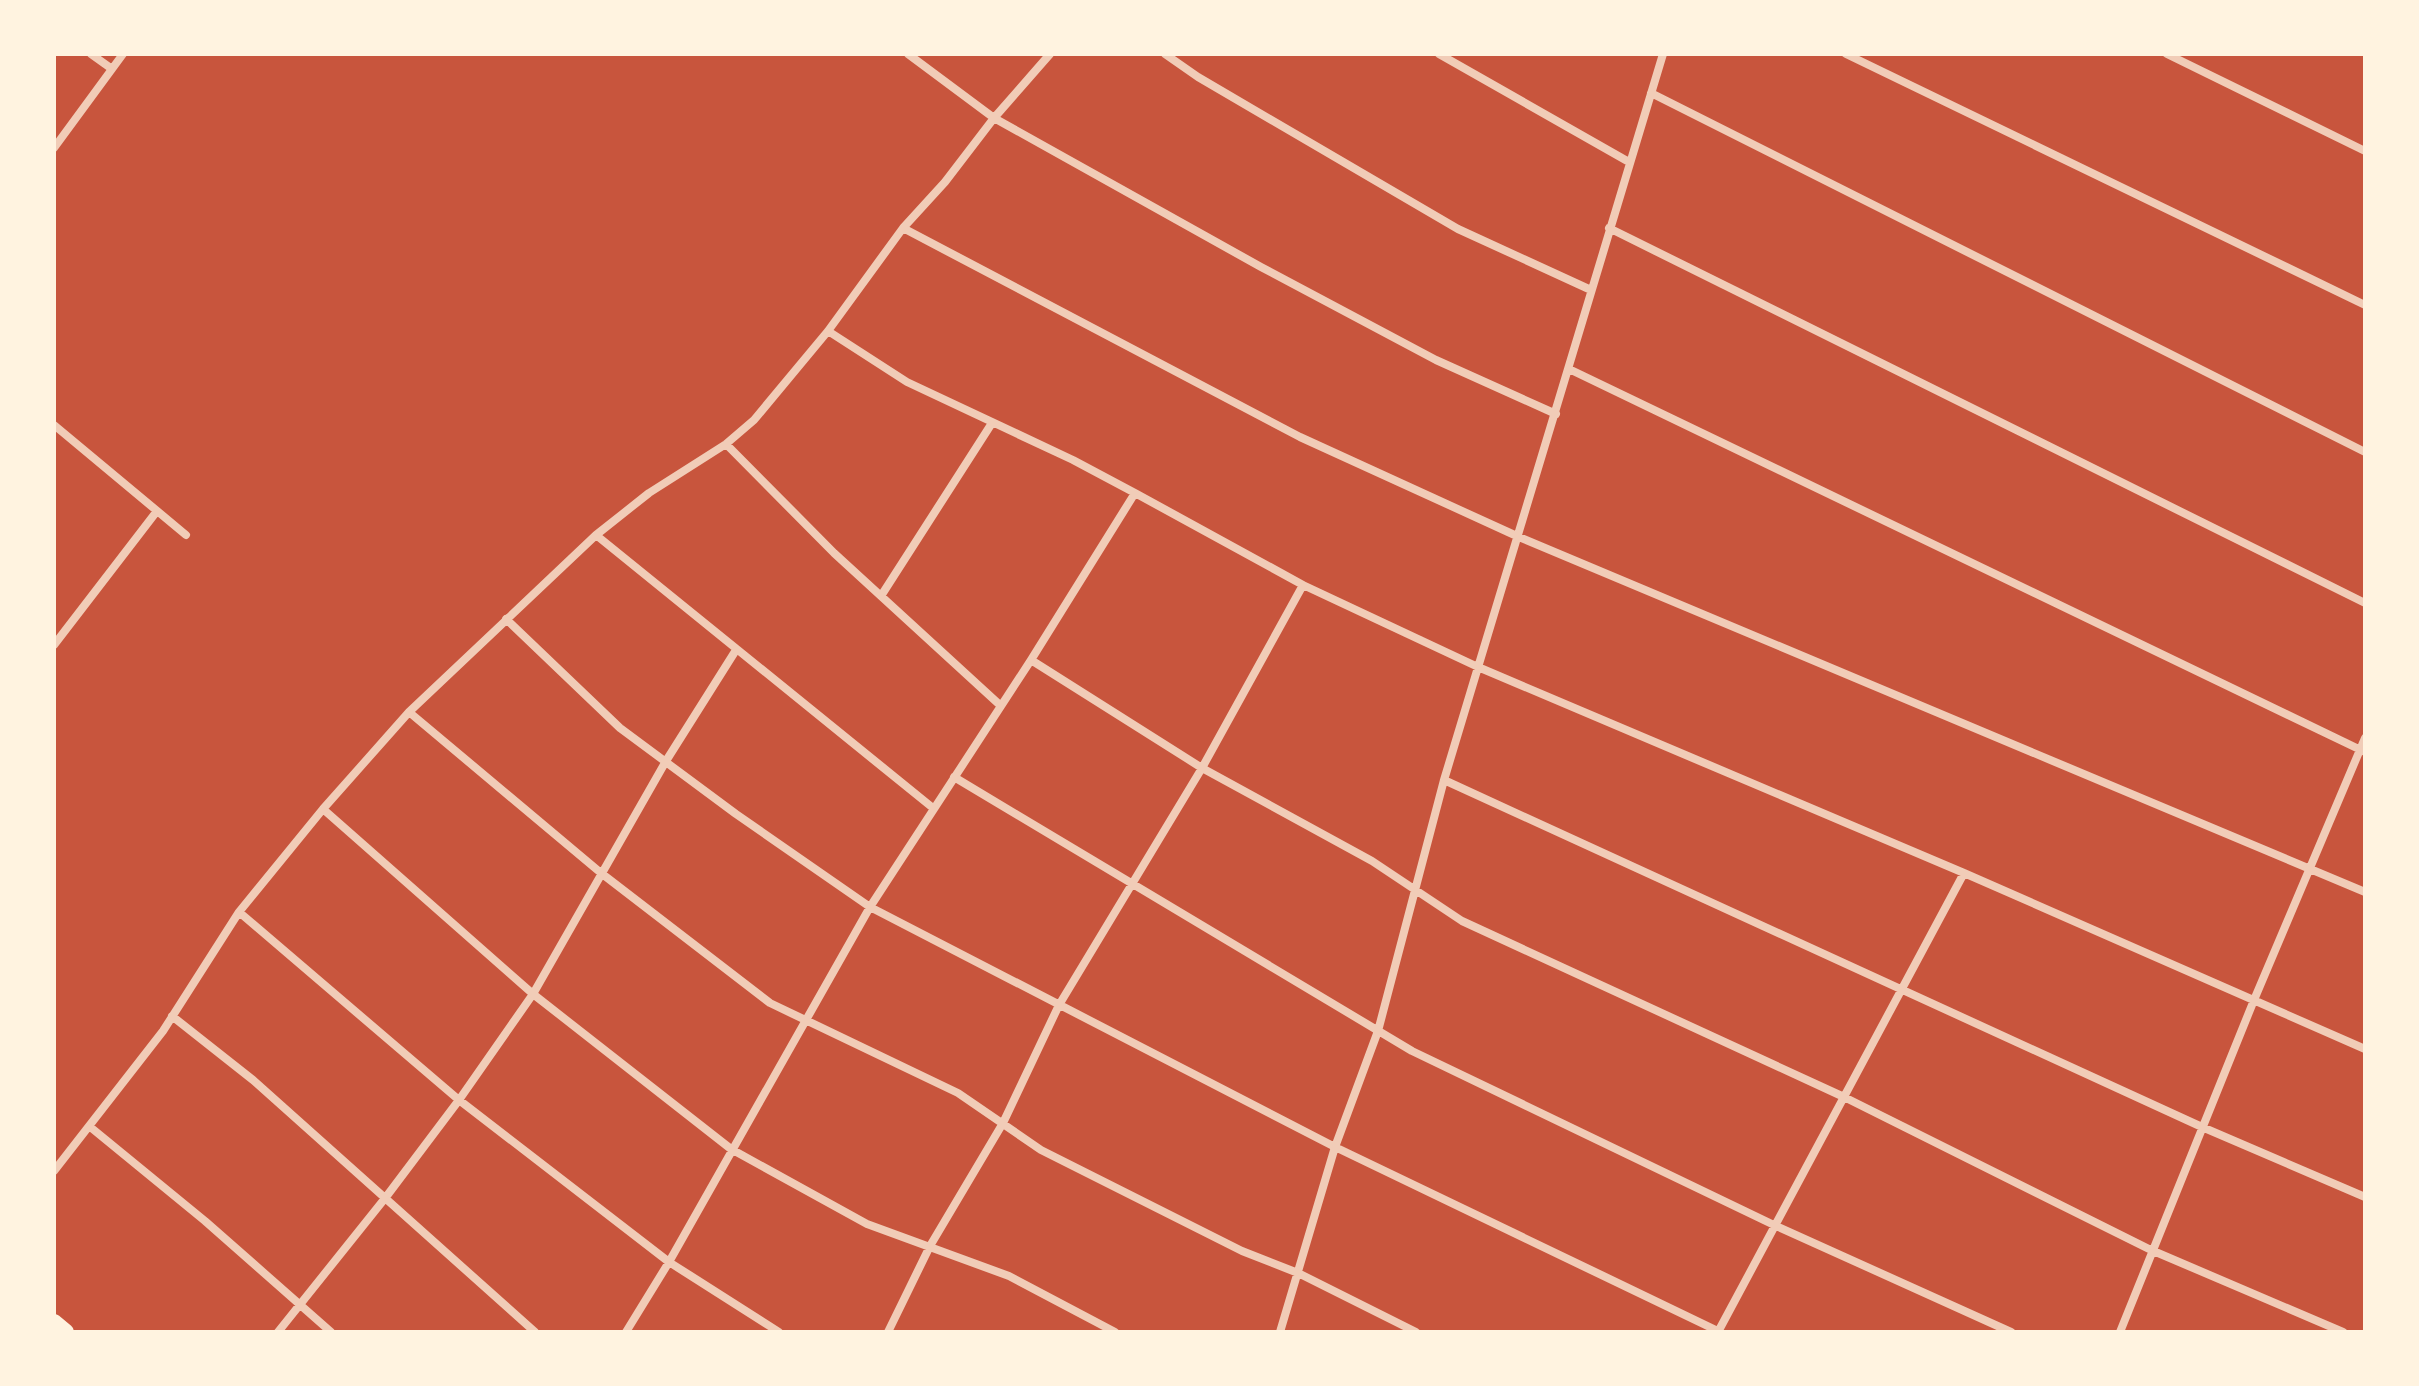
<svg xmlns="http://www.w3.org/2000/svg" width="2419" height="1386" font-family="'PT Sans Narrow',sans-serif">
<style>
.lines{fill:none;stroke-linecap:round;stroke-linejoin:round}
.minor{stroke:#f1ccb7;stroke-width:8}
.secondary{stroke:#fff3e0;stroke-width:16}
</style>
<rect width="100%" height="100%" fill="#c8553d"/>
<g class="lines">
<path class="minor" d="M908,54l86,64 267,149 175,93 120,54
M1165,54l33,23 260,152 133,61
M1439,54l190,108
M1846,54l519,251
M2167,54l198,97
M112,69l11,-15
M1651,93l714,359
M54,148l58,-79 -21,-15
M903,228l397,209 219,100 846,355
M1609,228l756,375
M828,331l79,51 166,78 62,33
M1569,369l796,383
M54,425l132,110
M726,444l108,109 167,153
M596,535l337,273
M881,596l111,-173
M506,619l114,109 116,86 134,93 465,240 385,185
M54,645l103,-134
M1031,660l171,108 170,93 90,60 382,176 307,153 192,82
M409,712l192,161 169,130 188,90 83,57 201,101 56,22 118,59
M954,777l458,274 362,174 237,107
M1444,780l758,347 163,70
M323,809l210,185 198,155 136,75 142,52 106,56
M239,912l220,188 210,162 110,70
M172,1016l81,64 282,252
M89,1126l116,95 126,111
M54,1171l109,-140 76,-119 84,-103 86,-97 187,-177 53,-42 77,-49 28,-24 74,-89 75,-103 42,-46 49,-64 56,-64
M278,1332l108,-135 73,-97 74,-106 133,-233 70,-111
M626,1332l43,-70 201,-355 161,-247 104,-167 168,92 175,82 486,206 401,176
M888,1332l42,-86 73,-123 56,-118 143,-237 101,-183
M1280,1332l55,-185 43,-116 66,-251 219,-726
M1718,1332l246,-459
M2120,1332l134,-332 111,-262"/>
<path class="secondary" d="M54,1322l12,10"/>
</g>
<rect width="2419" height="1386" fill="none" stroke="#fff3e0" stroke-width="112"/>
</svg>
